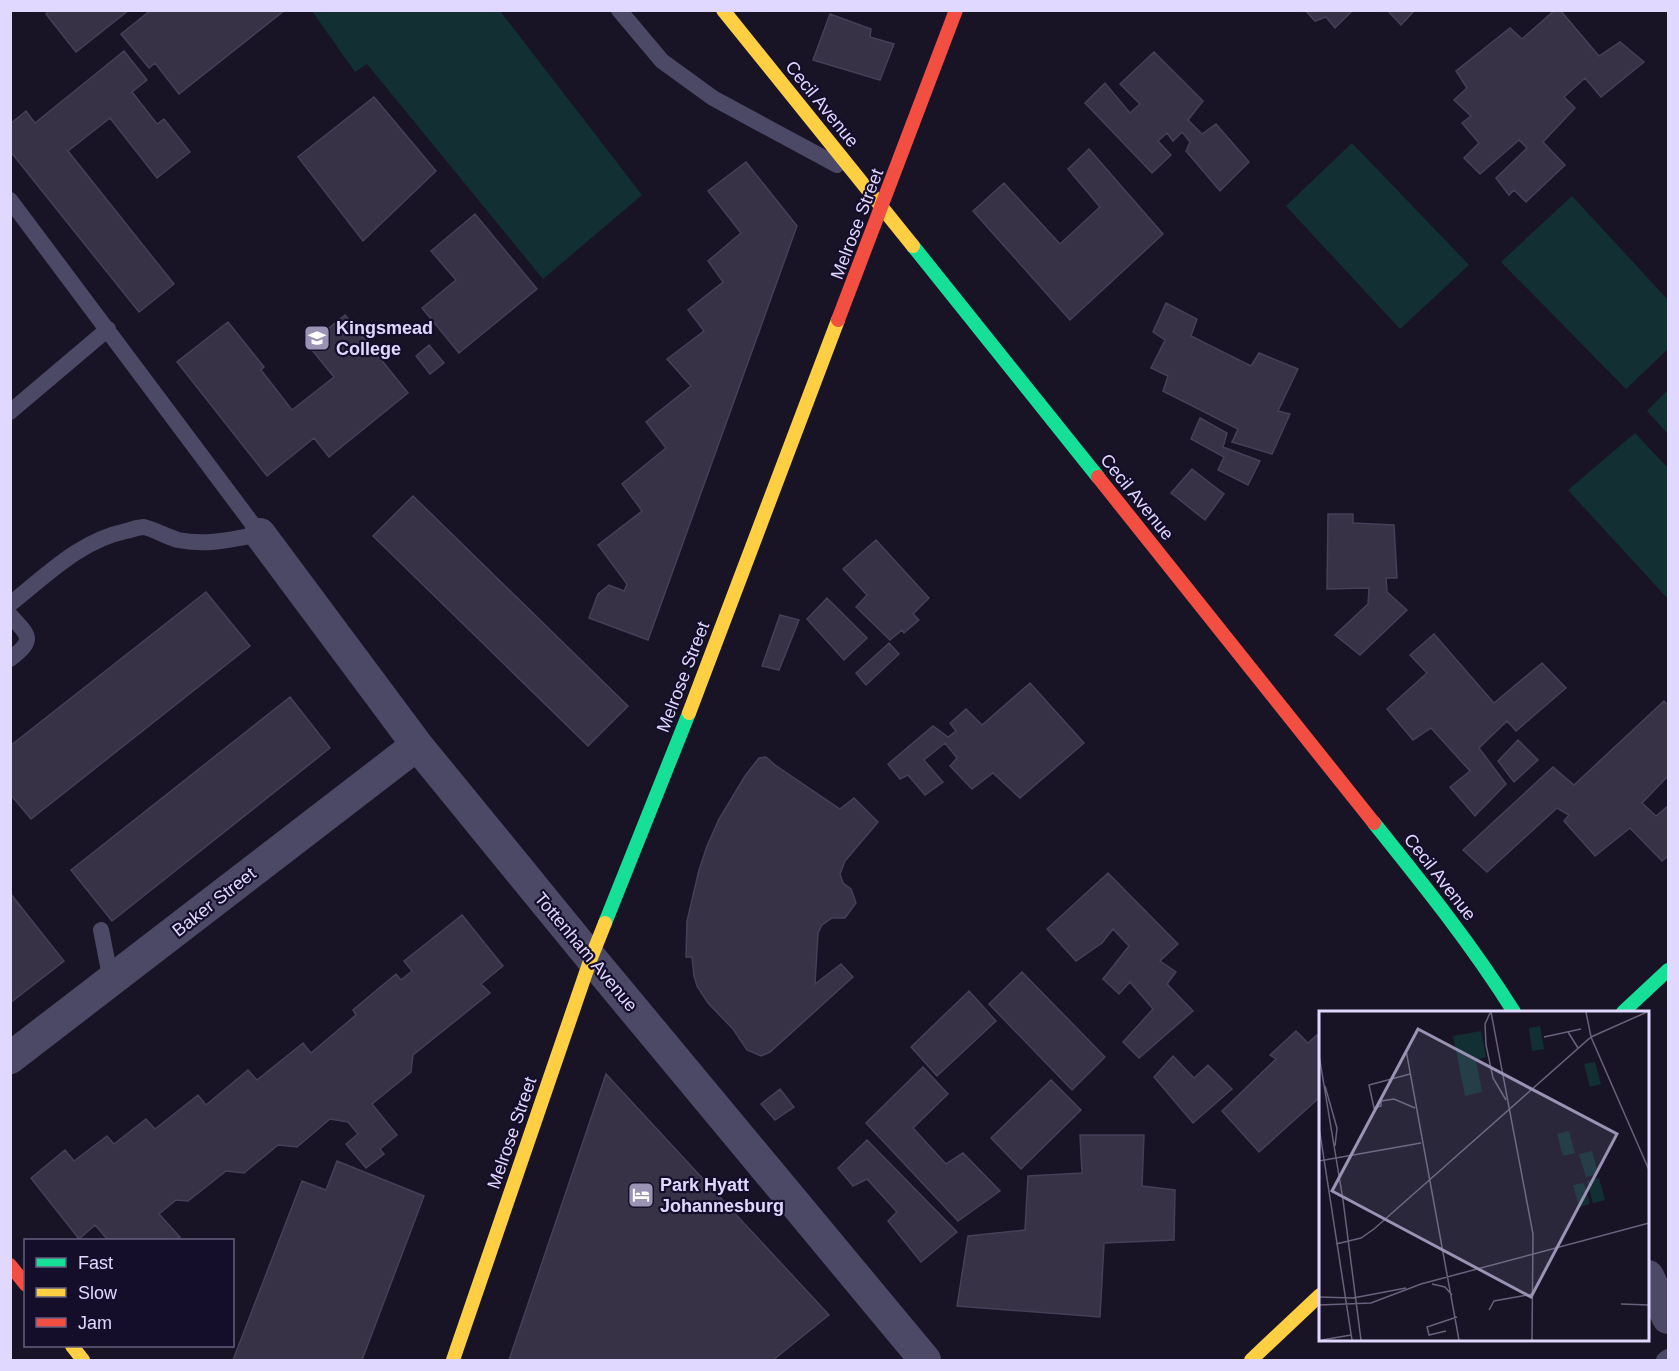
<svg xmlns="http://www.w3.org/2000/svg" width="1679" height="1371" font-family="Helvetica,sans-serif">
<style>
.green{fill:#123034}
.building{fill:#383246;stroke:#463f58;stroke-width:1.5}
.lines{fill:none;stroke-linecap:round;stroke-linejoin:round}
.lane{stroke:#4c4966;stroke-width:16}
.street{stroke:#4c4966;stroke-width:32}
.fast{stroke:#16e098;stroke-width:14}
.slow{stroke:#ffcf43;stroke-width:14}
.jam{stroke:#f24e42;stroke-width:14}
.labels{text-anchor:middle;dominant-baseline:central;stroke-width:4.5;stroke-linejoin:round;paint-order:stroke}
.street-label{font-size:18px;fill:#e0d8ff;stroke:#150e2b}
.poi-label{font-size:18px;font-weight:bold;fill:#e0d8ff;stroke:#150e2b;text-anchor:start}
.inset-road{fill:none;stroke:#68627c;stroke-width:1.5}
.view{fill:#9a93b3;fill-opacity:0.15;stroke:#9a93b3;stroke-width:3}
.inset-edge{fill:none;stroke:#e0d8ff;stroke-width:3}
</style>
<rect width="100%" height="100%" fill="#181425"/>
<path class="green" d="M312,11h188l142,184 -99,84 -176,-215 -12,8z
M1352,143l117,122 -69,64 -114,-123z
M1572,196l96,104v49l-42,40 -125,-127z
M1668,390v44l-21,-23z
M1635,433l33,35v131l-100,-109z"/>
<path class="building" d="M50,10h79l-53,42 -30,-38z
M151,10h134l-106,84 -24,-31 -6,5 -28,-34z
M1305,10h48l-18,18 -9,-11 -11,4z
M1387,10h25l1,2 -12,13z
M1555,10h5l39,46 21,-14 24,20 -43,35 -16,-19 -21,19 11,11 -32,34 22,23 -39,37 -12,-12 -5,5 -13,-17 31,-30 -8,-8 -39,34 -16,-16 15,-15 -17,-20 9,-7 -17,-16 13,-12 -11,-17 54,-43 12,11z
M830,14l41,15 -1,8 24,7 -14,36 -67,-20z
M124,51l23,29 -15,12 25,32 7,-5 26,33 -33,26 -47,-60 -42,33 106,133 -35,28 -129,-161v-27l16,-13 9,12z
M1154,52l49,49 -15,19 14,14 14,-10 33,38 -29,29 -34,-40 4,-9 -8,-10 -9,9 -6,-8 -9,8 13,14 -19,18 -67,-70 20,-20 25,30 10,-9 -20,-20z
M374,97l62,74 -73,70 -65,-84z
M1089,149l74,85 -93,86 -97,-109 31,-28 56,61 40,-37 -32,-38z
M746,162l51,64 -149,414 -59,-22 9,-24 11,-9 15,6 3,-7 -29,-39 44,-34 -20,-27 44,-36 -20,-26 45,-36 -24,-27 37,-28 -16,-21 35,-28 -15,-21 33,-28 -33,-42z
M475,214l62,75 -78,64 -37,-45 34,-28 -25,-29z
M1166,303l31,16 -6,17 60,30 8,-13 39,16 -20,42 12,3 -18,40 -40,-12 6,-13 -75,-38 5,-15 -17,-8 14,-28 -12,-8z
M345,315l63,78 -79,64 -15,-19 -47,38 -90,-114 51,-40 36,45 -3,3 31,40 42,-33 -26,-32z
M429,345l15,18 -14,11 -14,-18z
M1200,418l27,15 -4,14 37,14 -12,24 -30,-15 6,-13 -33,-18z
M1192,469l32,25 -19,26 -34,-27z
M413,496l215,210 -40,40 -215,-210z
M1328,514h25v9l41,2 3,53h-11l1,14 20,18 -47,45 -25,-20 33,-31 1,-16 -42,1z
M876,540l53,58 -16,16 6,6 -15,13 -2,-3 -12,10 -34,-33 11,-12 -24,-26z
M206,592l44,54 -219,173 -21,-25v-48z
M827,598l40,40 -23,22 -37,-41z
M780,615l19,5 -20,50 -17,-4z
M1434,634l60,69 48,-40 24,25 -50,43 -9,-10 -28,27 27,36 -31,32 -25,-29 20,-16 -39,-43 -18,12 -26,-31 40,-36 -17,-18z
M889,643l10,11 -33,31 -10,-12z
M1030,683l54,60 -64,55 -27,-25 -21,16 -22,-23 7,-8 -12,-15 -21,17 19,22 -18,13 -17,-20 -8,4 -12,-15 45,-38 15,11 8,-6 -6,-8 16,-14 16,16z
M290,697l40,51 -218,173 -41,-51z
M1664,701l4,4v71l-26,27 14,13 12,-10v50l-6,5 -32,-33 -35,28 -31,-35 5,-6 -12,-7 -70,64 -24,-22 90,-83 21,18z
M1518,740l20,20 -24,22 -16,-21z
M766,757l9,8 65,44 14,-11 24,24 -33,39 -5,13 3,9 8,6 5,14 -11,15h-13l-10,7 -4,8 -3,51 26,-20 12,13 -83,75 -9,4 -14,-6 -14,-21 -25,-26 -11,-17 -3,-10 -2,-19h-6l1,-36 12,-51 8,-24 12,-27 26,-43 14,-18z
M1108,873l70,71 -18,17 16,11 -9,12 26,27 -54,47 -16,-16 30,-33 -23,-27 -11,12 -16,-15 26,-33 -16,-17 -11,14 -26,18 -29,-32z
M10,893l54,68 -54,42z
M462,915l41,51 -22,18 9,9 -77,62 -2,17 -39,32 25,31 -17,14 4,5 -18,14 -20,-24 12,-10 -10,-12 -18,-3 -33,28 -19,-2 -34,28 -18,-2 -38,30 -12,-1 -17,14 21,23 -5,3h-67l-13,-15 -16,14 -48,-61 34,-28 9,11 33,-25 7,8 32,-25 9,10 43,-34 8,10 42,-35 9,10 46,-37 8,10 45,-38 -3,-5 43,-36 5,6 11,-9 -8,-10z
M1022,972l83,85 -33,33 -83,-86z
M969,991l27,30 -59,55 -26,-29z
M1296,1031l12,12 9,-8 3,5v57l-61,55 -37,-41 54,-52 -6,-4z
M1173,1056l21,22 14,-13 24,24 -39,34 -39,-46z
M923,1067l25,27 -35,34 33,36 17,-11 37,38 -42,30 -92,-98z
M606,1074l223,241 -56,45h-264z
M1051,1080l30,30 -60,59 -30,-31z
M780,1089l14,18 -19,13 -14,-16z
M1080,1135h64l-2,51 33,4 -1,50 -70,3 -4,74 -143,-11 11,-70 57,-6 3,-54 54,-3z
M867,1140l90,92 -36,30 -33,-41 9,-9 -30,-33 -14,7 -15,-18z
M337,1161l87,35 -62,164h-129l69,-179 24,9z"/>
<g class="lines">
<path class="lane" d="M619,10l43,51 51,37 124,67
M10,200l250,334c-27,5 -54,12 -82,6 -11,-3 -24,-11 -34,-13 -6,0 -13,3 -18,4 -47,10 -80,45 -116,73
M10,412l98,-83
M10,615c19,21 26,24 0,44
M101,930l10,51
M1664,1360l4,-3"/>
<path class="street" d="M260,534l157,211 174,213 334,402
M10,1058l407,-313
M1648,1276l20,42"/>
<path class="fast" d="M913,246l185,231
M1374,823c49,61 98,122 140,189
M605,923l84,-210
M1623,1012l45,-42"/>
<path class="slow" d="M723,10l190,236
M689,713l149,-393
M72,1346l11,14
M453,1360l138,-402 14,-35
M1251,1360l69,-65"/>
<path class="jam" d="M838,320l118,-310
M1098,477l276,346
M10,1265l16,20"/>
</g>
<defs>
<symbol id="school-square" viewBox="-11 -11 22 22"><rect x="-9" y="-9" width="18" height="18" rx="4" fill="#9a93b3" stroke="#150e2b"/><path d="M0-5L7-2L0 1L-7-2ZM-4 1L0 2.5L4 1V4Q0 6-4 4Z" fill="#fff"/></symbol>
<symbol id="hotel-square" viewBox="-11 -11 22 22"><rect x="-9" y="-9" width="18" height="18" rx="4" fill="#9a93b3" stroke="#150e2b"/><path d="M-6-4.5h1.5V1H6V5H4.5V3h-9V5H-6ZM-4 0a1.8 1.8 0 1 1 3.6 0ZM.5 0V-2.5h3Q6-2.5 6 0Z" fill="#fff"/></symbol>
</defs>
<g fill-rule="evenodd">
<use href="#school-square" x="302" y="323" width="30" height="30"/>
<use href="#hotel-square" x="626" y="1180" width="30" height="30"/>
</g>
<g class="labels">
<g class="street-label">
<text transform="translate(822 104) rotate(51)">Cecil Avenue</text>
<text transform="translate(857 224) rotate(-69)">Melrose Street</text>
<text transform="translate(1137 497) rotate(51)">Cecil Avenue</text>
<text transform="translate(683 677) rotate(-69)">Melrose Street</text>
<text transform="translate(1440 877) rotate(52)">Cecil Avenue</text>
<text transform="translate(214 902) rotate(-38)">Baker Street</text>
<text transform="translate(586 952) rotate(50)">Tottenham Avenue</text>
<text transform="translate(512 1133) rotate(-71)">Melrose Street</text>
</g>
<g class="poi-label">
<text x="336" y="328">Kingsmead<tspan x="336" dy="21">College</tspan></text>
<text x="660" y="1185">Park Hyatt<tspan x="660" dy="21">Johannesburg</tspan></text>
</g>
</g>
<g transform="translate(1319 1011)">
<rect width="330" height="330" fill="#181425"/>
<path d="M221,15l4,23 -12,2 -3,-23zM162,20l5,26 -10,3 6,32 -17,4 -12,-60zM276,51l6,22 -11,3 -6,-23zM250,120l6,22 -12,3 -6,-22zM273,140l6,23 -12,3 -7,-23zM280,167l6,22 -12,3 -6,-22zM265,172l6,21 -11,3 -6,-22z" fill="#123034"/>
<path class="inset-road" d="M172,1l42,222 -1,106M267,1l5,25 58,133M171,2l-5,11 1,21 7,33 13,22M249,21l10,16M225,26l37,-8M87,39l53,290M0,44l24,145 18,140M91,63l-41,11 5,23 7,-2v-5l13,-2 21,9M6,75l12,42 -2,18M0,116l33,213M0,150l102,-18M17,233l25,-6 13,-9 217,-192 56,-25M113,273l13,3 7,8M0,286l34,1 53,-10M302,293l28,1M0,294l52,-2 50,-19 228,-61M170,299l5,-9 39,-7M127,320l-17,4 -2,-8 30,-10M3,329l29,-5"/>
<path class="view" d="M99,18l199,105 -86,163 -199,-106z"/>
<rect width="330" height="330" class="inset-edge"/>
</g>
<rect width="1679" height="1371" fill="none" stroke="#e0d8ff" stroke-width="24"/>
<rect x="24" y="1239" width="210" height="108" fill="#150e2b" stroke="#665f80" stroke-width="1.5"/>
<rect x="36" y="1258" width="30" height="9" fill="#16e098" stroke="#665f80" stroke-width="1.5"/>
<text x="78" y="1269" font-size="18" fill="#e0d8ff">Fast</text>
<rect x="36" y="1288" width="30" height="9" fill="#ffcf43" stroke="#665f80" stroke-width="1.5"/>
<text x="78" y="1299" font-size="18" fill="#e0d8ff">Slow</text>
<rect x="36" y="1318" width="30" height="9" fill="#f24e42" stroke="#665f80" stroke-width="1.5"/>
<text x="78" y="1329" font-size="18" fill="#e0d8ff">Jam</text>
</svg>
